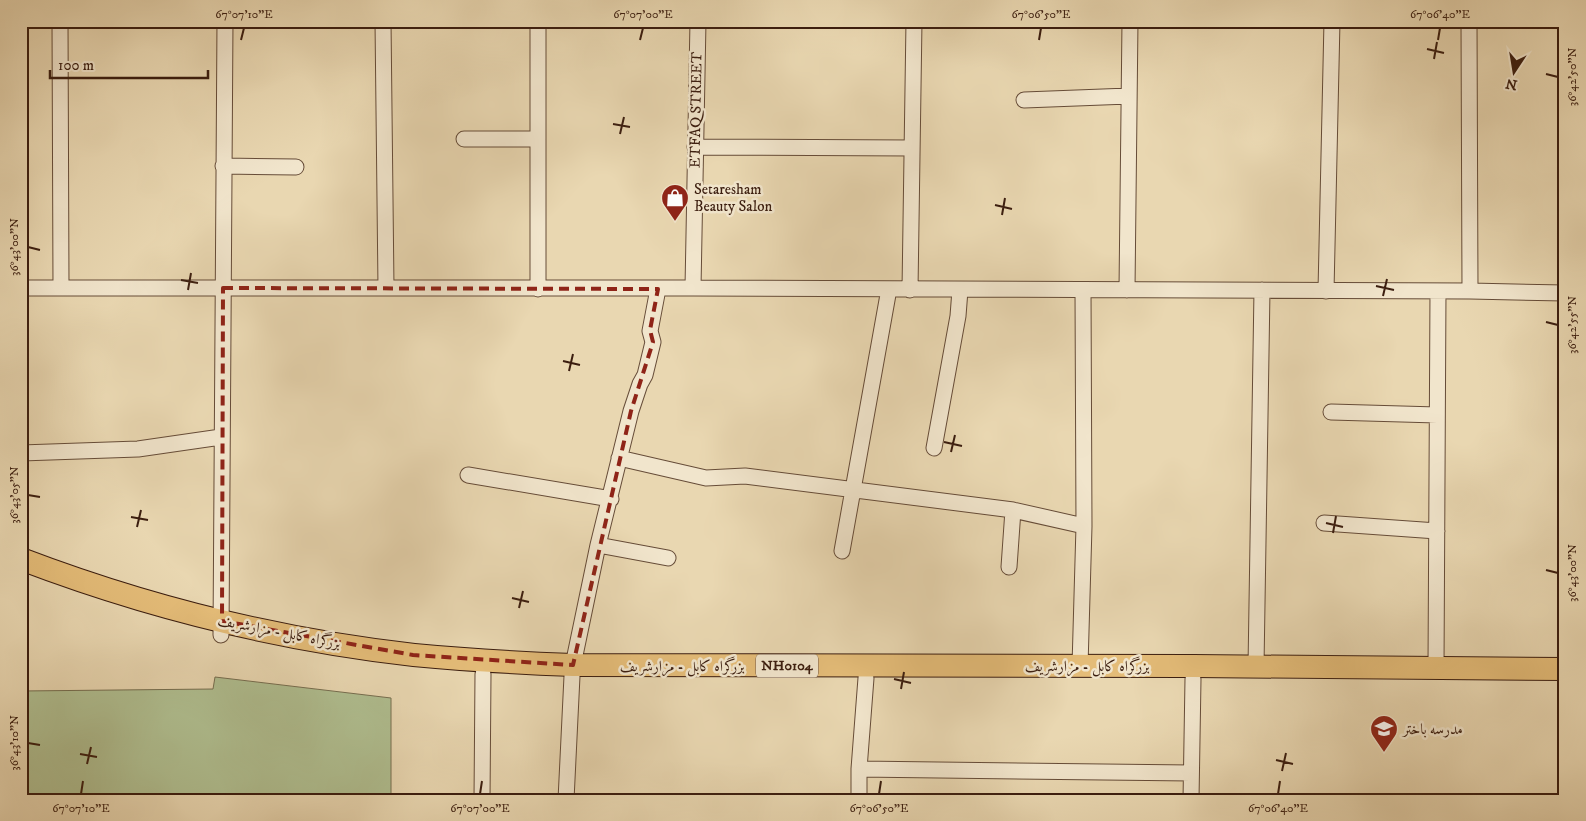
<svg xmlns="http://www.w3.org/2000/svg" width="1586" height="821" font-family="'IM FELL DW Pica',Amiri,serif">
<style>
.green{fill:#b0bf91;stroke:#766e50}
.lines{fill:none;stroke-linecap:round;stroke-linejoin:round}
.minor-casing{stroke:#664c38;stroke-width:17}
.highway-casing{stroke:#3b1d0f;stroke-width:24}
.minor{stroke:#f1e5cc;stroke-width:15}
.highway{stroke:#e4bc78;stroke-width:22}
.marked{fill:none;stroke:#8f2418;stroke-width:4;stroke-dasharray:10 6;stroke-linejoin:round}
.ticks{fill:none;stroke:#3b1d0f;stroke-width:2}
.labels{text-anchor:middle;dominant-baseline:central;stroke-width:5;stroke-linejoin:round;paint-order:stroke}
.shield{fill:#f1e5cc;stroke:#725948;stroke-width:1}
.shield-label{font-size:14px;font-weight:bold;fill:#3b1d0f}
.street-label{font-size:15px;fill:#3b1d0f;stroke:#f1e5cc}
.poi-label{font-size:15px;fill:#3b1d0f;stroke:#f1e5cc;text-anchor:start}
.neatline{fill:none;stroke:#3b1d0f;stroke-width:2}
.ticks-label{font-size:12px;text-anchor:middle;fill:#3b1d0f}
</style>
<rect width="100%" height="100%" fill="#e9d7b1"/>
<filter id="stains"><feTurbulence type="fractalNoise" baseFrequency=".004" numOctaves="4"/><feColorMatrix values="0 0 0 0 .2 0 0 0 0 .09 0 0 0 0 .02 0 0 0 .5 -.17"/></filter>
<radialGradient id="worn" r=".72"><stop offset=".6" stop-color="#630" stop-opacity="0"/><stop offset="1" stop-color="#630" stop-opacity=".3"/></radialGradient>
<path class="green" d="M215,677l176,21v102h-370v-109l192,-2z"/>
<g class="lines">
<defs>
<path id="minor" d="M60,21l1,267
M383,21l3,267
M538,21v268
M1469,21l1,270
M1024,100l105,-4
M464,139h74
M695,147l217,1
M223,166l73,1
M21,288h672l777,3 95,2
M693,288l5,-267
M910,290l4,-269
M1127,290l3,-269
M1326,291l6,-270
M1331,412l106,3
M934,448l24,-132 2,-26
M21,453l117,-4 83,-12
M619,458l87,20 39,-2 268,34 71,16
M468,475l143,24
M1324,523l113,8
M598,545l70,13
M842,551l47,-262
M1009,567l4,-57
M221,635l4,-614
M573,665l25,-120 33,-134 9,-27 5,-9 8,-33 -3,-11 8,-42
M1080,666l4,-140 -1,-236
M1256,667l6,-377
M1436,668l2,-377
M859,769l332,4
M482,800l1,-126
M566,800l6,-124
M859,800v-31l7,-91
M1191,800l2,-121"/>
<path id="highway" d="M21,559c126,48 259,81 393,96 53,5 106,8 159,10l620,1 372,3"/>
</defs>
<use href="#minor" class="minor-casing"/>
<use href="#highway" class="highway-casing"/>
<use href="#minor" class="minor"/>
<use href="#highway" class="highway"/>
</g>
<path class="marked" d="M223,288l435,1 -8,41 3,12 -22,69 -58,254 -160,-10 -191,-34z"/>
<path class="ticks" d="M241,40l3,-12M640,40l3,-12M1039,40l2,-12M1438,40l2,-12M1427,49l17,4M1434,59l3,-17M1546,74l12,3M613,124l17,3M620,134l4,-17M995,205l17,4M1002,215l3,-17M28,247l12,3M181,280l17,3M1376,286l18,4M188,290l3,-17M1383,296l4,-17M1546,322l12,3M563,361l17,4M569,371l4,-17M944,442l18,4M951,452l4,-17M28,495l12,2M131,517l17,3M1326,523l17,4M137,527l4,-17M1333,533l3,-17M1546,570l12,3M512,598l17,4M519,608l4,-17M894,679l17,4M901,689l3,-17M28,743l12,2M80,754l17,3M1276,760l17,4M87,764l4,-17M1282,771l4,-18M81,794l2,-13M480,794l2,-13M879,794l2,-13M1278,794l2,-13"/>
<defs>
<symbol id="shop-pin" viewBox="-11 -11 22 30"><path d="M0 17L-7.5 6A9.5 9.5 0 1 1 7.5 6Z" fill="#8f2418" stroke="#f1e5cc"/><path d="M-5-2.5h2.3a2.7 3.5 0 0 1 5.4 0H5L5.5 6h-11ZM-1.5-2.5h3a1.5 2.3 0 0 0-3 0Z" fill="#fff"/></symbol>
<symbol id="school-pin" viewBox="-11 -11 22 30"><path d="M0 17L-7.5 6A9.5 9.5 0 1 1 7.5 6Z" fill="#8f2418" stroke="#f1e5cc"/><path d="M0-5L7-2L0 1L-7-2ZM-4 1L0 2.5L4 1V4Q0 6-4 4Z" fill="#fff"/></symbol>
</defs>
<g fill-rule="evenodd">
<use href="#shop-pin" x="659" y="182" width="32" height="43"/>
<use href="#school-pin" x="1368" y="713" width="32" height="43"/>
</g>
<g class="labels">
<rect class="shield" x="756" y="654.5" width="62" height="23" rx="4"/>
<g class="shield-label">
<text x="787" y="666">NH0104</text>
</g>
<g class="street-label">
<text transform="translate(696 110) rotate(-89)">ETFAQ STREET</text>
<text transform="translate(279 632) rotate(11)">بزرگراه کابل - مزارشریف</text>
<text x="682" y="666">بزرگراه کابل - مزارشریف</text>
<text x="1087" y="666">بزرگراه کابل - مزارشریف</text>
</g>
<g class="poi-label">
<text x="694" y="189">Setaresham<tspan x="694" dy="17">Beauty Salon</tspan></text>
<text x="1403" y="729">مدرسه باختر</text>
</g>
</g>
<rect width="1586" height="821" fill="none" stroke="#e9d7b1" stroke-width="55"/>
<g transform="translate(1514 72) rotate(192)" stroke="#f1e5cc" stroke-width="4" paint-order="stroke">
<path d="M0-4L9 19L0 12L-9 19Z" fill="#3b1d0f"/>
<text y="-8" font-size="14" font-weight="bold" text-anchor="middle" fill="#3b1d0f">N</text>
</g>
<path d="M50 70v8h158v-8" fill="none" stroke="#3b1d0f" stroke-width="2.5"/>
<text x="58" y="70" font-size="15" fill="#3b1d0f" stroke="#f1e5cc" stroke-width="4" paint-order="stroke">100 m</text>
<rect x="28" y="28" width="1530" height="766" class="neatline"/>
<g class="ticks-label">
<text x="244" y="18">67°07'10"E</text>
<text x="643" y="18">67°07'00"E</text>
<text x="1041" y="18">67°06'50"E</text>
<text x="1440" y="18">67°06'40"E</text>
<text transform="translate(1572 77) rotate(-90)" y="4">36°42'50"N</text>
<text transform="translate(14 247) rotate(-90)" y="4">36°43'00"N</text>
<text transform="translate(1572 325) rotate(-90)" y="4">36°42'55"N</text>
<text transform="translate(14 495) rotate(-90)" y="4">36°43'05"N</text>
<text transform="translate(1572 573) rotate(-90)" y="4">36°43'00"N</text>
<text transform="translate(14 743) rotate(-90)" y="4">36°43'10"N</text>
<text x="81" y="812">67°07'10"E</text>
<text x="480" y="812">67°07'00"E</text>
<text x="879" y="812">67°06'50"E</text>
<text x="1278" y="812">67°06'40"E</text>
</g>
<rect width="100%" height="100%" filter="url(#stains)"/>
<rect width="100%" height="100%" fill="url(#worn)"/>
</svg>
